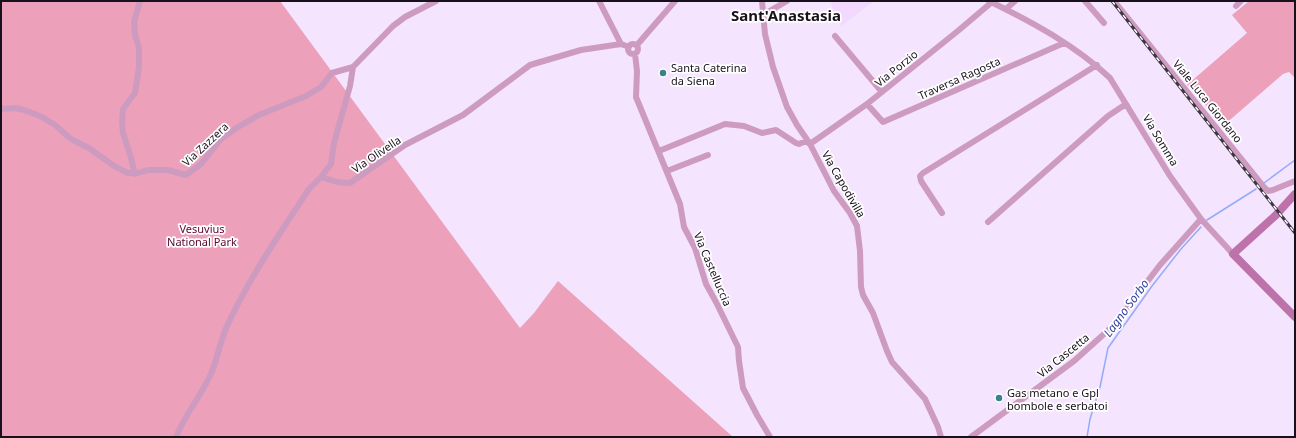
<svg xmlns="http://www.w3.org/2000/svg" width="1296" height="438" font-family="'Noto Sans',sans-serif">
<style>
.built{fill:#f2d8ff}
.green{fill:#eca0b9}
.lines{fill:none;stroke-linecap:round;stroke-linejoin:round}
.stream{stroke:#93abf9;stroke-width:1.5}
.street{stroke:#ce9bc0;stroke-width:6}
.secondary{stroke:#bd72aa;stroke-width:8}
.rail-casing{stroke:#3e3542;stroke-width:3}
.rail{stroke:#fff;stroke-width:1.5;stroke-dasharray:4.5;stroke-linecap:butt}
.poi-dot{fill:#3b838a;stroke:#fff;stroke-width:1.5}
.labels{text-anchor:middle;dominant-baseline:central;stroke-width:3.5;stroke-linejoin:round;paint-order:stroke}
.poi-label{font-size:11px;fill:#18111b;stroke:#fff;text-anchor:start}
.street-label{font-size:11px;fill:#18111b;stroke:#fff}
.park-label{font-size:11px;fill:#59072f;stroke:#fff}
.water-label{font-size:12px;font-style:italic;fill:#32449d;stroke:#fff}
.district-label{font-size:15px;font-weight:bold;fill:#18111b;stroke:#fff}
</style>
<rect width="100%" height="100%" fill="#f5e4fe"/>
<path class="built" d="M830,1h44l-33,25z"/>
<path class="green" d="M1,1h279l240,327 14,-15 24,-32 175,156h-732z
M1249,1h46v77l-6,-6 -6,2 -59,51 -37,-40 60,-52 -15,-18z"/>
<g class="lines">
<path class="stream" d="M1264,183l31,-23
M1207,220l49,-31
M1087,437l3,-18 10,-32 8,-39 44,-62 29,-37 20,-22"/>
<path class="street" d="M599,1l22,43 8,3
M762,1l3,33 8,33 14,40 10,18 13,19 24,47 16,22 7,13 3,25 1,36 2,8 10,18 14,38 5,11 33,37 13,28 3,10
M989,1c43,21 86,44 121,77l60,98 31,43 32,35
M1085,1l19,22
M1114,1l149,185 5,5 5,-1 22,-9
M1236,6l5,-5
M1006,9l9,-8
M763,15l24,-14
M835,36l47,56
M628 49a5 5 0 1 1 10 0a5 5 0 1 1-10 0Z
M637,45l38,-44
M635,54l2,17 -1,26 44,107 4,23 11,21 11,36 10,18 22,45 1,14 4,27 14,27 13,22
M353,67l40,-41 12,-9 31,-16
M867,104l16,18 181,-79
M1,109l15,-1 11,3 15,6 13,8 16,14 18,9 25,18 14,7h10l10,-3h20l18,5 15,-11 20,-25 17,-12 21,-12 47,-19 15,-9 11,-14 21,-6
M659,151l66,-27 19,2 18,7 14,-3 20,13 3,1 7,-3 4,3 57,-40 92,-74 33,-28
M667,171l41,-16
M135,174l-4,-16 -8,-25 -1,-11 1,-13 12,-16 4,-26v-19l-4,-13 -1,-13 6,-21
M321,177l10,-13 3,-21 16,-57 3,-19
M942,213l-21,-32 -1,-5 3,-3 174,-108
M988,222l120,-106 18,-12
M176,437c9,-22 24,-40 34,-61 8,-17 10,-37 19,-54 22,-47 52,-90 80,-133l12,-12 16,5 13,1 55,-38 58,-30 67,-50 51,-15 40,-6
M971,437l103,-76 40,-36 46,-60 41,-46"/>
<path class="secondary" d="M1295,194l-19,21 -43,39 62,63"/>
<defs>
<path id="rail" d="M1112,1l183,232"/>
</defs>
<use href="#rail" class="rail-casing"/>
<use href="#rail" class="rail"/>
</g>
<g class="poi-dot">
<circle cx="663" cy="73" r="4"/>
<circle cx="999" cy="398" r="4"/>
</g>
<g class="labels">
<g class="poi-label">
<text x="671" y="67">Santa Caterina<tspan x="671" dy="13">da Siena</tspan></text>
<text x="1007" y="392">Gas metano e Gpl<tspan x="1007" dy="13">bombole e serbatoi</tspan></text>
</g>
<g class="street-label">
<text transform="translate(896 68) rotate(-39)">Via Porzio</text>
<text transform="translate(959 78) rotate(-24)">Traversa Ragosta</text>
<text transform="translate(1208 101) rotate(51)">Viale Luca Giordano</text>
<text transform="translate(1161 140) rotate(59)">Via Somma</text>
<text transform="translate(205 144) rotate(-43)">Via Zazzera</text>
<text transform="translate(376 154) rotate(-34)">Via Olivella</text>
<text transform="translate(844 184) rotate(60)">Via Capodivilla</text>
<text transform="translate(713 269) rotate(67)">Via Castelluccia</text>
<text transform="translate(1063 355) rotate(-39)">Via Cascetta</text>
</g>
<g class="park-label">
<text x="202" y="228">Vesuvius<tspan x="202" dy="13">National Park</tspan></text>
</g>
<g class="water-label">
<text transform="translate(1126 308) rotate(-54)">Lagno Sorbo</text>
</g>
<g class="district-label">
<text x="786" y="15">Sant'Anastasia</text>
</g>
</g>
<rect width="1296" height="438" fill="none" stroke="#18111b" stroke-width="4"/>
</svg>
